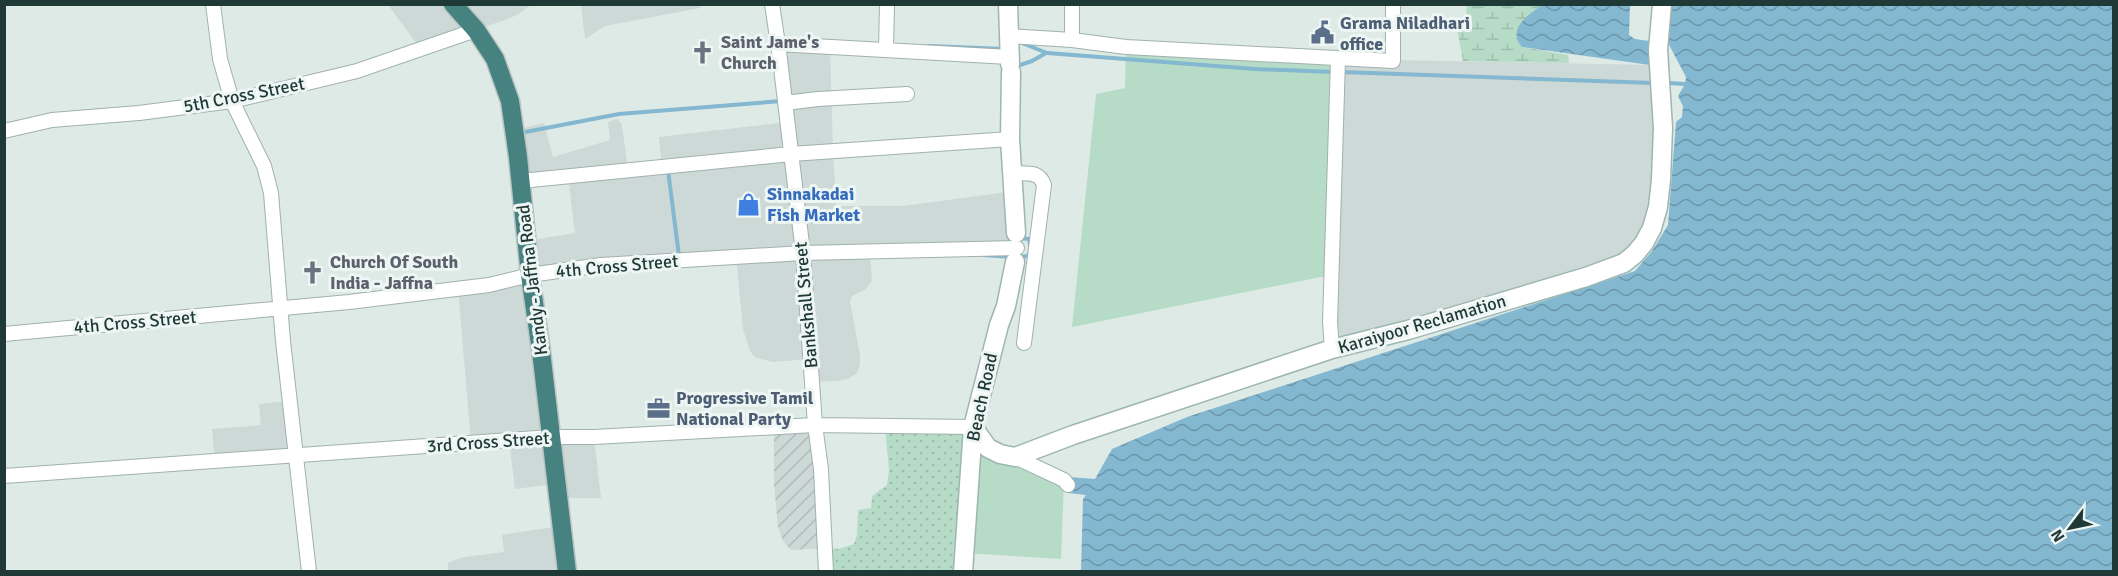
<svg xmlns="http://www.w3.org/2000/svg" width="2118" height="576" font-family="Signika,sans-serif">
	<defs>
		<pattern id="industrial-furrows" width="10" height="10" patternUnits="userSpaceOnUse" patternTransform="scale(1.5)"><rect width="10" height="10" fill="#ccd9d6"/><path d="M-1 1l2-2M0 10L10 0M9 11l2-2" fill="none" stroke="#afbbb8"/></pattern>
		<pattern id="grass-dots" width="8" height="8" patternUnits="userSpaceOnUse" patternTransform="scale(1.5)"><rect width="8" height="8" fill="#b6dcc7"/><path d="M2 2h.1M6 6h.1" fill="none" stroke="#9cbeac" stroke-width="1.8" stroke-linecap="round"/></pattern>
		<pattern id="wetland-marsh" width="20" height="14" patternUnits="userSpaceOnUse" patternTransform="scale(1.5)"><rect width="20" height="14" fill="#b6dcc7"/><path d="M1 5h8M5 5V1M11 12h8M15 12V8" fill="none" stroke="#9cbeac"/></pattern>
		<pattern id="water-waves" width="16" height="10" patternUnits="userSpaceOnUse" patternTransform="scale(1.5)"><rect width="16" height="10" fill="#84b7d0"/><path d="M0 5q4-4 8 0t8 0" fill="none" stroke="#6b96aa"/></pattern>
	</defs>
	<rect width="100%" height="100%" fill="#deeae6"/>
	<!-- built -->
	<path fill="#ccd9d6" d="M699,4L700,8L605,26L585,39L581,5Z
		M388,5H530L519,14L505,20L420,48Z
		M778,44L830,46L833,152L836,206H903L1014,191L1017,248L870,253L872,281L865,290L852,296L850,301L860,356V365L857,373L848,379L836,381L813,382L810,359L772,362L755,357L750,351L743,329L736,257L536,275L550,437H594L601,498H557L555,484L515,489L509,440L471,442L458,289L531,277L527,241L575,233L568,176L521,181L515,130L544,123L553,157L610,140L608,122L617,119L621,123L623,132L628,170L662,167L659,137L787,122Z
		M1338,59L1650,65L1666,104L1647,250L1333,352Z
		M291,401L295,455L215,460L212,429L261,425L259,404Z
		M561,526L567,571L448,572V563L452,561L464,557L504,552L502,535Z"/>
	<!-- industrial -->
	<path fill="url(#industrial-furrows)" d="M815,425L826,548L791,550L783,541L778,527L774,485V426Z"/>
	<!-- grass -->
	<path fill="url(#grass-dots)" d="M885,426L973,427L963,571H826V548L839,549L854,544L857,535L858,510L871,508L872,496L887,485L889,471Z"/>
	<!-- wetland -->
	<path fill="url(#wetland-marsh)" d="M1467,5H1542L1532,12L1522,47L1568,55L1569,63L1463,61L1457,29L1465,24Z"/>
	<!-- garden -->
	<path fill="#b6dcc7" d="M1126,47L1338,59L1331,275L1072,327L1096,94L1125,88Z
		M973,427L988,448L1064,480L1061,559L964,553Z"/>
	<!-- water -->
	<path fill="url(#water-waves)" d="M1542,5H1630L1629,35L1635,39L1649,41L1650,65L1522,47C1506,29 1529,14 1542,5Z
		M1671,5H2113V571H1081L1083,499L1086,495L1068,493L1069,477L1095,479L1112,449L1187,417L1635,271L1652,251L1668,225L1676,122L1682,117L1683,106L1678,96L1685,84L1686,77L1666,39Z"/>
	<g fill="none" stroke-linecap="round" stroke-linejoin="round">
		<!-- stream -->
		<path stroke="#84b7d0" stroke-width="4" d="M1022,43L1047,53L1255,69L1333,72
			M929,46L1005,49
			M1014,67L1032,61L1046,53
			M1341,72L1654,83
			M1669,83L1685,84
			M520,133L619,114L782,101
			M668,170L679,256
			M1019,238L1029,239L1031,250L1028,256L1019,257
			M983,255L1012,257"/>
		<defs>
			<path id="minor" d="M213,4L220,59L232,101L264,166L271,193L283,341L309,572
				M772,4L779,51L803,253L815,425L821,469L826,572
				M1009,36L1072,40L1126,47L1393,61V4
				M1072,40V4
				M778,44L1009,57
				M886,49L887,4
				M785,103L818,99L907,94
				M4,131L52,120L139,113L232,101L357,71L476,30
				M1012,173C1026,174 1039,170 1044,185L1024,343
				M521,181L791,154L1010,139
				M4,334L349,302L489,285L530,275L601,265L803,253L1017,248
				M1332,349L1330,322L1338,59
				M1015,457L1064,480L1068,485
				M4,476L551,437H594L815,425L973,427"/>
			<path id="secondary" d="M1008,4L1010,64
				M1011,72L1010,139L1016,233
				M973,427L988,448L1000,454L1015,457L1073,435L1332,349L1408,330L1586,277L1624,263L1635,254L1644,243L1652,228L1658,207L1661,180L1663,128L1658,50L1662,4
				M963,572L973,427L999,325L1006,306L1015,262"/>
			<path id="trunk" d="M453,4L476,30L495,59L510,101L518,157L530,275L541,351L567,572"/>
		</defs>
		<!-- minor casing -->
		<use href="#minor" stroke="#a1b1ae" stroke-width="16"/>
		<!-- secondary casing -->
		<use href="#secondary" stroke="#9db6b1" stroke-width="21"/>
		<!-- trunk casing -->
		<use href="#trunk" stroke="#bcc4c3" stroke-width="21"/>
		<!-- minor -->
		<use href="#minor" stroke="#fff" stroke-width="14"/>
		<!-- secondary -->
		<use href="#secondary" stroke="#fff" stroke-width="18"/>
		<!-- trunk -->
		<use href="#trunk" stroke="#468380" stroke-width="18"/>
	</g>
	<!-- icons -->
	<defs>
		<symbol id="civic-bare" viewBox="-9 -9 18 18"><path d="M-.6-6.5H3V-4.5H.6V-3L4-1V1h2V6H-6V1h2V-1L-.6-3ZM-1.2 2.5V6h2.4V2.5Z" fill="#5c6f8a" stroke="#eef6f4" stroke-width="2.5" paint-order="stroke"/></symbol>
		<symbol id="church-bare" viewBox="-9 -9 18 18"><path d="M-1.2-6h2.4v3.5h3.3v2.4h-3.3V6h-2.4V-.1h-3.3v-2.4h3.3Z" fill="#6b7280" stroke="#eef6f4" stroke-width="2.5" paint-order="stroke"/></symbol>
		<symbol id="shop-bare" viewBox="-9 -9 18 18"><path d="M-5-2.5h2.3a2.7 3.5 0 0 1 5.4 0H5L5.5 6h-11ZM-1.5-2.5h3a1.5 2.3 0 0 0-3 0Z" fill="#3f7fe0" stroke="#eef6f4" stroke-width="2.5" paint-order="stroke"/></symbol>
		<symbol id="office-bare" viewBox="-9 -9 18 18"><path d="M-6-3h4V-5.5h4V-3h4V5H-6ZM-1-4.5V-3h2v-1.5ZM-6 0V1H6V0Z" fill="#5c6f8a" stroke="#eef6f4" stroke-width="2.5" paint-order="stroke"/></symbol>
	</defs>
	<g fill-rule="evenodd">
		<use href="#civic-bare" x="1306" y="16" width="33" height="33"/>
		<use href="#church-bare" x="686" y="36" width="33" height="33"/>
		<use href="#shop-bare" x="732" y="188" width="33" height="33"/>
		<use href="#church-bare" x="296" y="256" width="33" height="33"/>
		<use href="#office-bare" x="642" y="392" width="33" height="33"/>
	</g>
	<g text-anchor="middle" stroke-width="6" stroke-linejoin="round" paint-order="stroke">
		<!-- service labels -->
		<g font-size="18" font-weight="bold" fill="#4e5e75" stroke="#eef6f4" text-anchor="start">
			<text x="1340" y="29">Grama Niladhari<tspan x="1340" dy="21">office</tspan></text>
			<text x="676" y="404">Progressive Tamil<tspan x="676" dy="21">National Party</tspan></text>
		</g>
		<!-- worship labels -->
		<g font-size="18" font-weight="bold" fill="#5b616d" stroke="#eef6f4" text-anchor="start">
			<text x="721" y="48">Saint Jame's<tspan x="721" dy="21">Church</tspan></text>
			<text x="330" y="268">Church Of South<tspan x="330" dy="21">India - Jaffna</tspan></text>
		</g>
		<!-- street labels -->
		<g font-size="18" fill="#1f3937" stroke="#eef6f4">
			<text transform="translate(244 95) rotate(-11)" y="6">5th Cross Street</text>
			<text transform="translate(617 266) rotate(-5)" y="6">4th Cross Street</text>
			<text transform="translate(532 280) rotate(-97)" y="6">Kandy - Jaffna Road</text>
			<text transform="translate(806 305) rotate(-95)" y="6">Bankshall Street</text>
			<text transform="translate(135 322) rotate(-5)" y="6">4th Cross Street</text>
			<text transform="translate(1422 324) rotate(-16)" y="6">Karaiyoor Reclamation</text>
			<text transform="translate(982 397) rotate(-78)" y="6">Beach Road</text>
			<text transform="translate(488 442) rotate(-4)" y="6">3rd Cross Street</text>
		</g>
		<!-- shop labels -->
		<g font-size="18" font-weight="bold" fill="#366cbe" stroke="#eef6f4" text-anchor="start">
			<text x="767" y="200">Sinnakadai<tspan x="767" dy="21">Fish Market</tspan></text>
		</g>
	</g>
	<!-- border -->
	<rect width="2118" height="576" fill="none" stroke="#1f3937" stroke-width="12"/>
	<!-- north arrow -->
	<g transform="translate(2070 528) rotate(238)" stroke="#eef6f4" stroke-width="4.5" paint-order="stroke">
	<path d="M0-4.5L10 22L0 15L-10 22Z" fill="#1f3937"/>
	<text y="-9" font-size="16" font-weight="bold" text-anchor="middle" fill="#1f3937">N</text>
	</g>
</svg>
